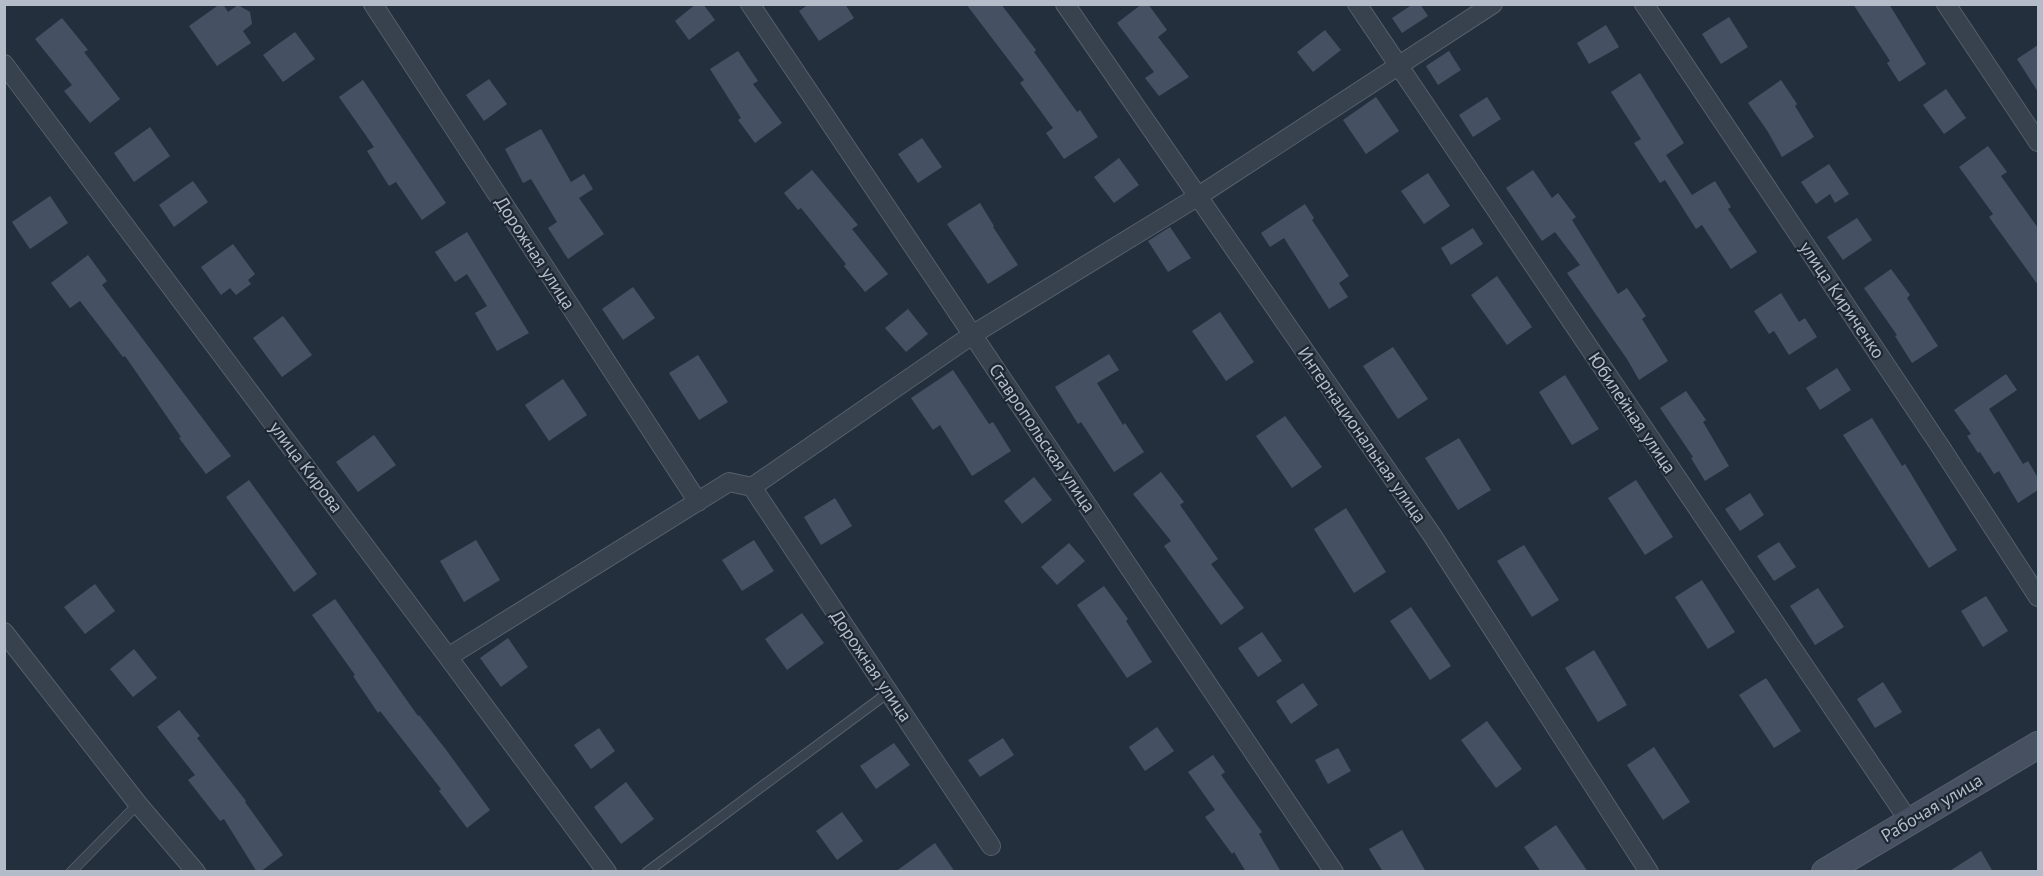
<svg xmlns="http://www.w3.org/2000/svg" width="2043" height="876" font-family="'PT Sans',sans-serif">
	<rect width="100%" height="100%" fill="#242f3e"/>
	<!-- building -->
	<path fill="#455162" d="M220,4H223L228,12L238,5L250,12L252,24L243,31L251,43L217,66L189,26Z
		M696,4H703L715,20L689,40L675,21Z
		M809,4H845L854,18L819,41L799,11Z
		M966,4H1001L1036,50L1034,52L1077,112L1080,110L1098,137L1064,159L1046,133L1053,128L1020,83L1024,80Z
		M1142,4H1148L1167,30L1158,37L1189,77L1159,96L1145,78L1154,72L1117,23Z
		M1413,4H1420L1428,16L1402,33L1392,18Z
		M1853,4H1889L1926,64L1899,82L1887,63L1890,61Z
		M1729,17L1748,47L1721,64L1702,34Z
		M62,18L88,50L84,52L120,99L90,123L64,91L72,85L35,39Z
		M1606,25L1619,47L1589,64L1577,43Z
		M1325,30L1341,50L1313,72L1297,52Z
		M295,32L315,59L283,82L263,55Z
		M2038,45V92L2017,59Z
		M738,51L758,81L753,84L782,123L755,143L738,120L741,118L710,69Z
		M1449,51L1461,70L1438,85L1426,66Z
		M1640,73L1684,143L1666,155L1692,195L1715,181L1731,207L1728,209L1757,252L1731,269L1702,225L1696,229L1665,180L1660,183L1634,143L1641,139L1611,92Z
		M489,79L507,104L484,121L466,95Z
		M363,80L446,203L422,220L396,182L389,186L367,151L374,147L339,97Z
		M1781,80L1797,104L1795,106L1814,137L1782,157L1768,132L1748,103Z
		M1946,89L1966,118L1944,134L1923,105Z
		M1376,97L1399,131L1366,154L1343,120Z
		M1487,97L1501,119L1473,137L1459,115Z
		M150,127L170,156L134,182L114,153Z
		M541,129L571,182L584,174L593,189L579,198L604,234L568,259L548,228L557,222L531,179L523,183L505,149Z
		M922,138L942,167L918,183L898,154Z
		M1988,146L2007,172L2001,176L2038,228V285L1989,217L1993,214L1959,167Z
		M1119,158L1139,185L1114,203L1094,177Z
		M1829,164L1849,194L1835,203L1830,194L1816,204L1801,182Z
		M812,170L858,225L852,229L888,274L865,292L844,266L846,264L801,208L798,210L784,193Z
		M1533,170L1552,198L1558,193L1576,217L1572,220L1618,294L1627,288L1646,316L1642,319L1668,361L1639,380L1627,359L1567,273L1580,265L1555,232L1542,241L1506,188Z
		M1428,173L1450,206L1424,224L1401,191Z
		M193,181L208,202L174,227L159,205Z
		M50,196L68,223L30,249L12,222Z
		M980,203L994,226L993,227L1018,265L988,284L947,224Z
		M1305,204L1314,218L1312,220L1349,276L1339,283L1348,297L1329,309L1284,238L1270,247L1261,233Z
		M1857,218L1872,240L1843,260L1827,237Z
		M1170,227L1191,258L1168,272L1148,241Z
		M1473,228L1483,244L1451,265L1441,248Z
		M467,232L529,333L497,351L475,313L487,306L467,274L455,282L435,252Z
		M233,244L255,274L248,280L251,284L236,295L230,288L221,295L201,267Z
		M88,255L107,281L102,285L231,456L206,474L179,438L181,437L125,356L123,357L80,301L70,308L51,283Z
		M1891,269L1910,295L1907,298L1938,346L1912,363L1895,336L1897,335L1864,288Z
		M1497,276L1532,327L1507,345L1471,295Z
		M633,287L655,318L623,340L602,309Z
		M1781,293L1799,322L1805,318L1817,337L1789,355L1774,331L1769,334L1754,311Z
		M908,309L928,334L906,352L885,328Z
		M1220,312L1254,362L1226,381L1192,331Z
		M283,316L312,355L282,377L253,338Z
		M1393,347L1428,399L1398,419L1363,366Z
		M1109,354L1119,370L1097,383L1123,425L1125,423L1144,452L1114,472L1081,422L1078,424L1055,387Z
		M698,355L728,402L699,420L669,373Z
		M1837,368L1851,390L1820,410L1806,388Z
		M953,370L989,424L993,422L1011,451L972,476L940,425L933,430L911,398Z
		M2006,374L2017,390L1989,409L2023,464L2028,461L2038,478V490L2018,503L1999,471L1994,474L1980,452L1978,453L1967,436L1971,434L1954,410Z
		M1565,375L1599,429L1572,445L1539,392Z
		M563,379L587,415L549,441L525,405Z
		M1686,391L1706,420L1703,422L1729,466L1705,481L1691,458L1693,457L1660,408Z
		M1285,416L1322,467L1292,488L1256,436Z
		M1872,418L1902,466L1905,464L1957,550L1929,568L1843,435Z
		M374,435L396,465L358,492L336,462Z
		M1459,438L1491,490L1458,510L1425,458Z
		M1161,472L1184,502L1180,505L1218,559L1211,564L1244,608L1221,625L1164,546L1171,541L1133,494Z
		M1034,477L1052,500L1022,524L1004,501Z
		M249,480L317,574L294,592L226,497Z
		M1636,480L1673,537L1645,555L1608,498Z
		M1750,493L1764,515L1740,531L1725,509Z
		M835,498L852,526L821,545L804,517Z
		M1346,508L1386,572L1354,593L1314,529Z
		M476,540L500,580L464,602L440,561Z
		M754,540L774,571L742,591L722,560Z
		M1779,542L1796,567L1774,581L1757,556Z
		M1069,543L1085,561L1057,585L1041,567Z
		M1524,545L1559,600L1532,617L1497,561Z
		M1702,580L1735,632L1708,649L1675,597Z
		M95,584L115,611L85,634L64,607Z
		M1104,586L1128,619L1126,621L1152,662L1127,678L1077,605Z
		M1818,588L1844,627L1815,645L1790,606Z
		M1986,596L2008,631L1983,647L1961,611Z
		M335,599L418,716L419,715L447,751L490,810L467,828L439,791L441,789L380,711L378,713L353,676L355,675L312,615Z
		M1411,607L1451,666L1430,680L1390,621Z
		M802,613L824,643L787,670L765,639Z
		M1262,632L1282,661L1258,677L1238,648Z
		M508,638L528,667L501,687L480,658Z
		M134,649L157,678L133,697L110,669Z
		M1594,650L1627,705L1598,722L1565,668Z
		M1766,678L1801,731L1774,748L1739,695Z
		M1883,682L1902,712L1875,728L1857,699Z
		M1303,683L1318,705L1291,724L1276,701Z
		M179,710L200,736L197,738L246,801L245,802L283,855L260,872H257L224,819L220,821L188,780L195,775L157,727Z
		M1487,721L1522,769L1496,788L1461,740Z
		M1157,727L1174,751L1145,771L1129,747Z
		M599,728L615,751L591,769L574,745Z
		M1003,738L1014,755L980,777L968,760Z
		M894,743L910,765L876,789L860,766Z
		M1654,747L1690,802L1663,820L1627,765Z
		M1338,748L1351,771L1328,784L1315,760Z
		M1213,755L1225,772L1221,775L1262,832L1259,834L1281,872H1246L1234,852L1232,854L1205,817L1215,810L1188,772Z
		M626,782L654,819L621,844L594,807Z
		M842,812L863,841L837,860L816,831Z
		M1556,825L1588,872H1541L1524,847Z
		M1402,830L1426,872H1383L1369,849Z
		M935,843L955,872H895Z
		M1981,851L1993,872H1948Z"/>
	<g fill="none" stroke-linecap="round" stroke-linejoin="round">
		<defs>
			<path id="lane" d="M71,872L138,804
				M647,872L889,692"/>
			<path id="street" d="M373,4L698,502
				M750,4L1334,872
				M1065,4L1432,535L1649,872
				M1357,4L1909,821
				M1644,4L1942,449L2038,597
				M1946,4L2038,142
				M4,64L448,657L607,872
				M752,487L991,846
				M4,632L138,804L196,872
				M448,657L729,482L752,487L972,335L1197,197L1493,4"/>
			<path id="secondary" d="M1825,872L2038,745"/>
		</defs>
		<!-- lane casing -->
		<use href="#lane" stroke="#565f6c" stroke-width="11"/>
		<!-- street casing -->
		<use href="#street" stroke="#565f6c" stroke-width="20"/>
		<!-- secondary casing -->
		<use href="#secondary" stroke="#565f6c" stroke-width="28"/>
		<!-- lane -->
		<use href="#lane" stroke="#38414e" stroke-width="9"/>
		<!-- street -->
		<use href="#street" stroke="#38414e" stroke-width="18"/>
		<!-- secondary -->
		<use href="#secondary" stroke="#465061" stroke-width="26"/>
	</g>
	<g text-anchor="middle" stroke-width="4.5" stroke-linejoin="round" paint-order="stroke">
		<!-- street labels -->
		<g font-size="18" fill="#b4bcc9" stroke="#1d2633">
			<text transform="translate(535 253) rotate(57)" y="6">Дорожная улица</text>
			<text transform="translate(1842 300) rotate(56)" y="6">улица Кириченко</text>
			<text transform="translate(1632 413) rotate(56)" y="6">Юбилейная улица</text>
			<text transform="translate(1362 435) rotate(55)" y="6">Интернациональная улица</text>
			<text transform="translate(1042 438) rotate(56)" y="6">Ставропольская улица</text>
			<text transform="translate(306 467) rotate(53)" y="6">улица Кирова</text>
			<text transform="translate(871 666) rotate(56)" y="6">Дорожная улица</text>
			<text transform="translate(1932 808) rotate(-31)" y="6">Рабочая улица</text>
		</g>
	</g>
	<!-- border -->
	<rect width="2043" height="876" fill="none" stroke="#b4bcc9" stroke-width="12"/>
</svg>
